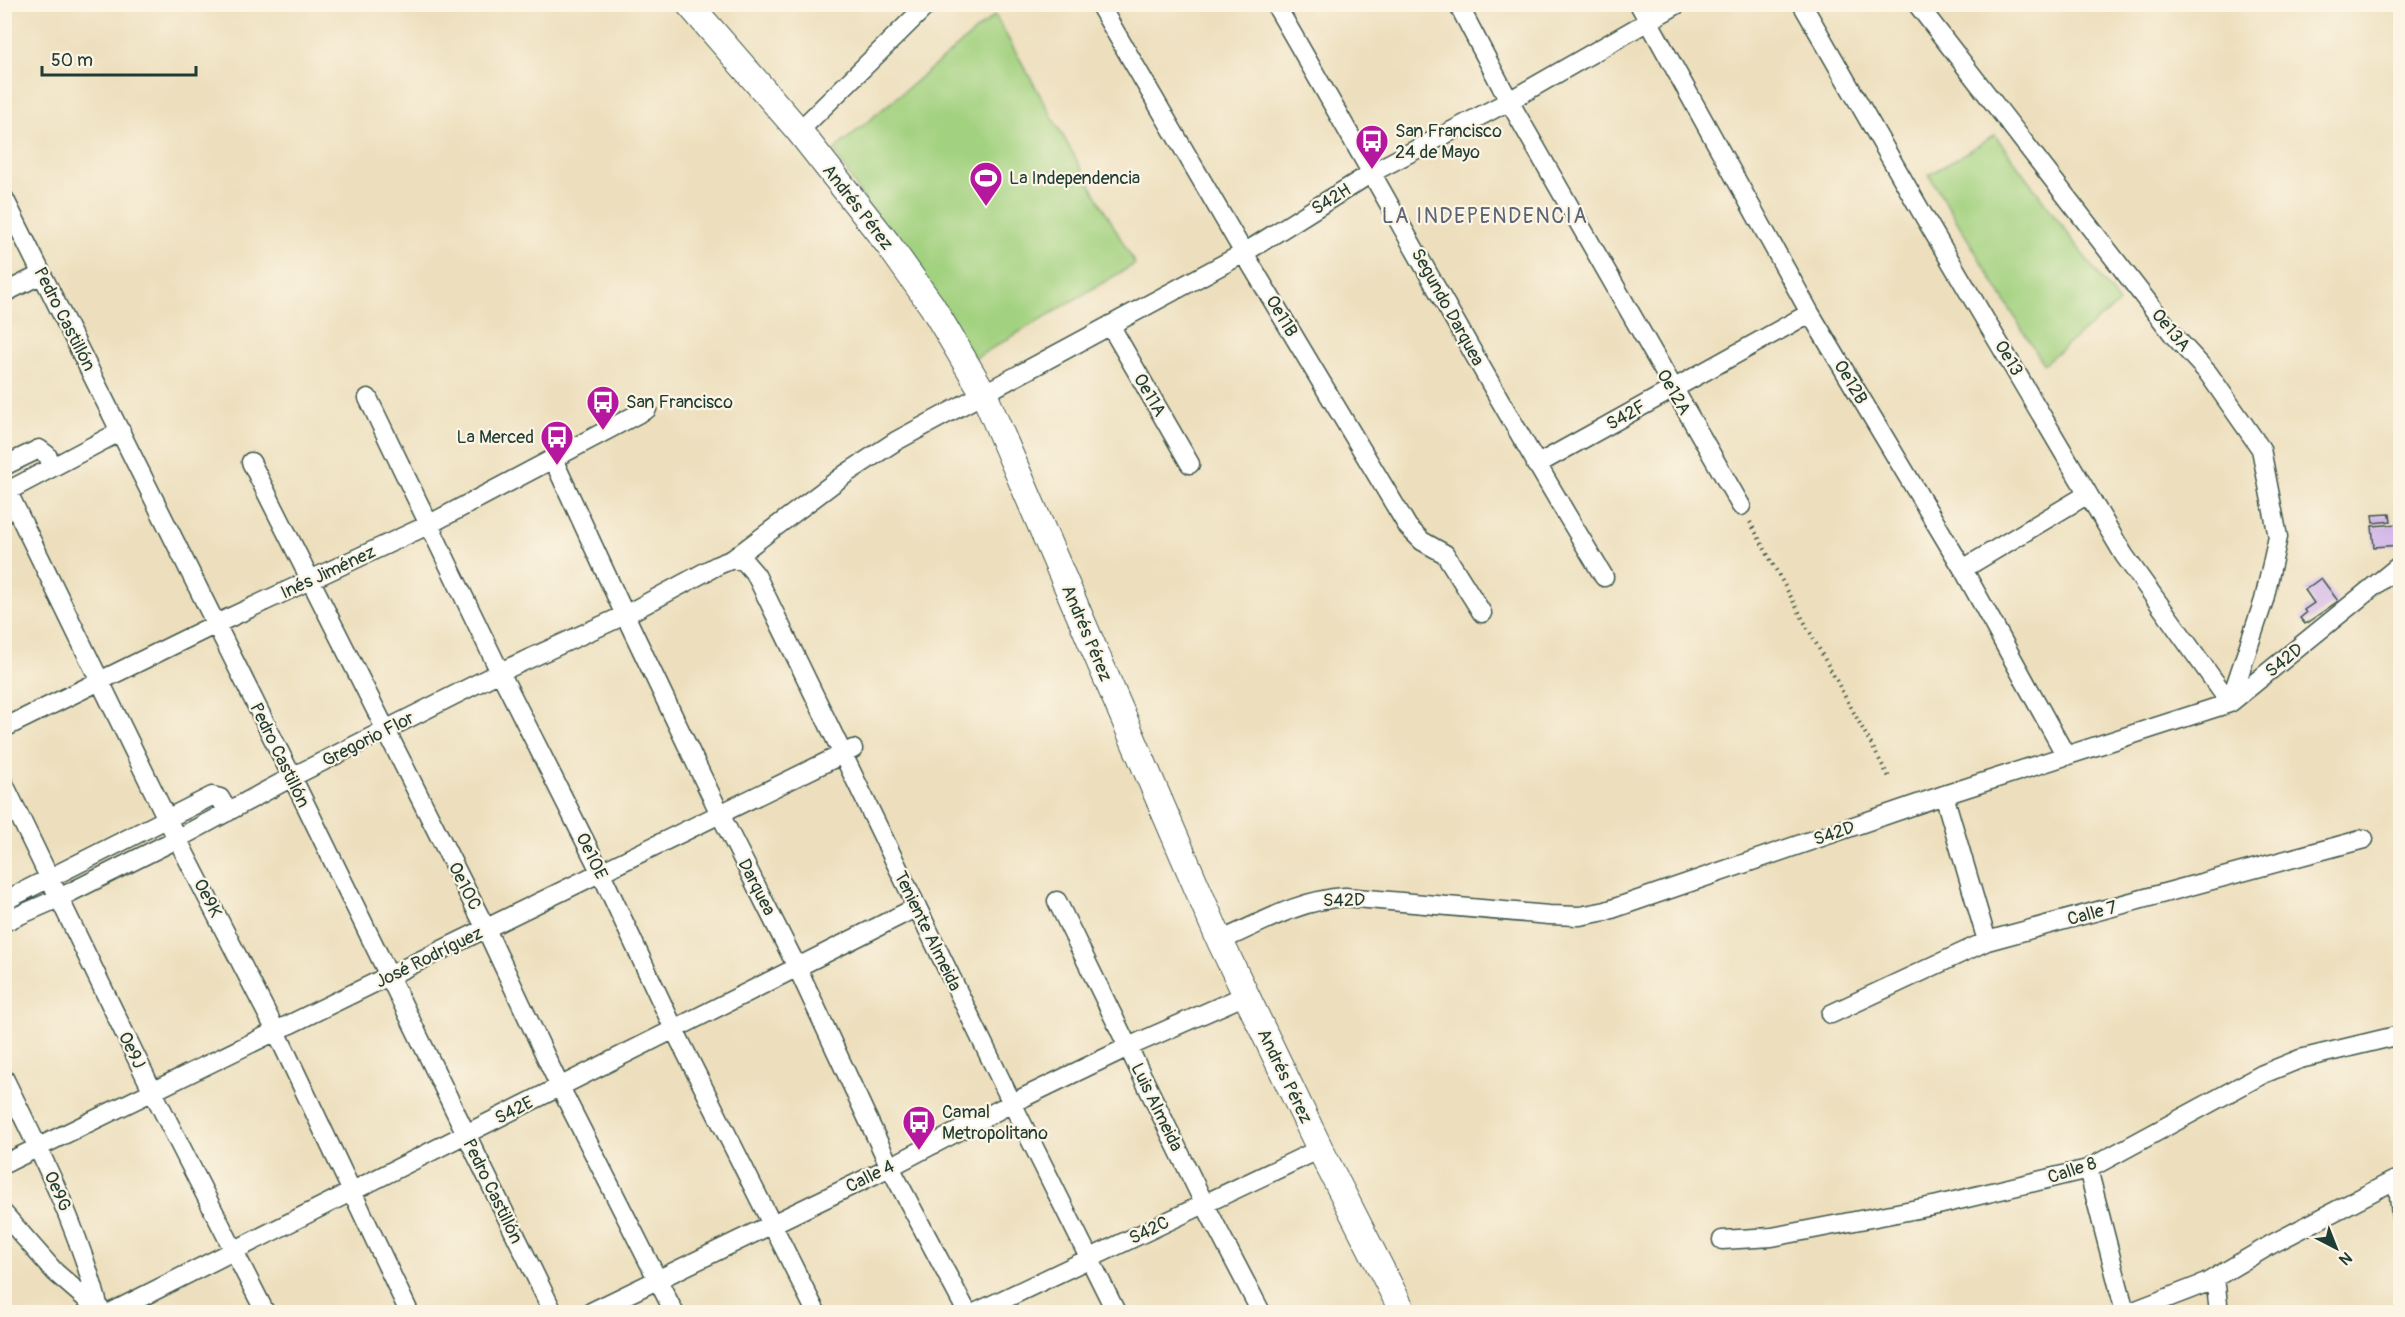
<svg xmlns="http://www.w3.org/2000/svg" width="2405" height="1317" font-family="Pangolin,sans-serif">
	<rect width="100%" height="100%" fill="#fcf5e5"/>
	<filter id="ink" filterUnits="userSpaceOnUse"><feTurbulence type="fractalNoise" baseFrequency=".0167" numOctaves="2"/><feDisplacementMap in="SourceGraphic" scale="12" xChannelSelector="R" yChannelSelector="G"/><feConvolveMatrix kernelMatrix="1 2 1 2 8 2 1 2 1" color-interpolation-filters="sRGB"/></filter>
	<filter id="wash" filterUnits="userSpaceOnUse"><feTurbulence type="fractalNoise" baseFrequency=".008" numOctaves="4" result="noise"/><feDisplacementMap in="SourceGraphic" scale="24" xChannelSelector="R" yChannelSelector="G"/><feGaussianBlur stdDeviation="1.35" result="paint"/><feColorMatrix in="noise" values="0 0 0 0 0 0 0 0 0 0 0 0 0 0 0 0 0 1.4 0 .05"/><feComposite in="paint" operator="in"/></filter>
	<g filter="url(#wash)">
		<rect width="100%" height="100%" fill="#eddfbd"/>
		<!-- green -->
		<path fill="#a2d17f" stroke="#60875a" stroke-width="1.5" d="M995,15L1135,264L962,366L834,150Z
			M1995,135L2119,303L2043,364L1929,175Z"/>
		<g id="blocks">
			<!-- building -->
			<path fill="#cbacea" d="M2390,514L2391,521L2373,523L2372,515Z
				M2400,524V545L2374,547L2372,526Z
				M2321,578L2338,601L2305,624L2300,618L2306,613L2304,610L2314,603L2305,590Z"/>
		</g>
	</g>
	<g filter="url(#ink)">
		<use href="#blocks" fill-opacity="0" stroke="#3e5549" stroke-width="1.5"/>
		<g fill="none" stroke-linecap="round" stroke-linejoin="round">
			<defs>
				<path id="lane" d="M2393,1181L2400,1250"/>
				<path id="street" d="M1099,4L1244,253L1408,527L1422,541L1445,554L1482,613
					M1275,4C1386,195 1490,389 1604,577
					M1458,4L1509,101L1741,506
					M1639,4L1810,313L1963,569L2066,756
					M1802,4L1922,213L2124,555L2230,703
					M1917,4L2175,337L2208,373L2261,449L2278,537L2264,600L2230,702
					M799,131L928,4
					M4,198L292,777L553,1312
					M4,293L42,274
					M1110,325L1190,464
					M368,398L500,672L601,873L674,1029L816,1312
					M553,459L625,615L720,814L797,967L890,1167L967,1312
					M251,462L486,929L560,1087L674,1312
					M1536,465L1810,313
					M4,466L39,449L47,455L53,467
					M4,484L167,819L276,1031L409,1312
					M4,493L121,431
					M733,559L744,561L756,575L1012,1103L1116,1312
					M1963,569L2088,494
					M4,728L216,624L428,525L647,409
					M4,784L153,1092L265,1312
					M1944,795L1987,941
					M1057,901L1204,1203L1261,1312
					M10,919L5,904L10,898L212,796L220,798L228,812
					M4,922L59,898L177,839L292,777L500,672L625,615L718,565L733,559L847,473L896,441L1244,253L1373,172L1509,101L1678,4
					M1220,941C1261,923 1299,900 1345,897L1549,915L1580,916L1606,911L1944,795L2230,703L2400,565
					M1831,1014L1987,941L2364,839
					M4,1078C41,1153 78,1227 99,1308
					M4,1164L853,749
					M2088,1169L2125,1312
					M4,1214L55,1272L100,1311
					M1722,1240L1772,1237L1938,1205L2088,1169L2263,1074L2300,1059L2400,1035
					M2215,1278L2219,1312
					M112,1312L917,907
					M591,1312L890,1167L1012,1103L1128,1047L1246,995
					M977,1312L1320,1149
					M2131,1312L2206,1283L2272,1244L2393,1181L2400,1180"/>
				<path id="secondary" d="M689,4L799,131L888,244L932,306L984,394L1220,941L1320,1149L1403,1312"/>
			</defs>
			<!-- lane casing -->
			<use href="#lane" stroke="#3e5549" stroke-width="12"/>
			<!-- street casing -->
			<use href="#street" stroke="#3e5549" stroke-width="21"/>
			<!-- secondary casing -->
			<use href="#secondary" stroke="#3e5549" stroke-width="28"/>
			<!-- path -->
			<path stroke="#3e5549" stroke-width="4" stroke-dasharray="1.5 4.5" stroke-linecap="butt" d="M1750,522L1890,779"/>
			<!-- lane -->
			<use href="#lane" stroke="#fff" stroke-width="9"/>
			<!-- street -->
			<use href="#street" stroke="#fff" stroke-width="18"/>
			<!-- secondary -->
			<use href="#secondary" stroke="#fff" stroke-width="26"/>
		</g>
	</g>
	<!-- icons -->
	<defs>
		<symbol id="bus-pin" viewBox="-11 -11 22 30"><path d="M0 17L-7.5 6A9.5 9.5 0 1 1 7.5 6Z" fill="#b5179e" stroke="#fcf5e5"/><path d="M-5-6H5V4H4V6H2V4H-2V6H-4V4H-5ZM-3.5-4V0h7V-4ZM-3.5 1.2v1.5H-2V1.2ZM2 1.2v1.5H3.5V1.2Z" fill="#fff"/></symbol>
		<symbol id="stadium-pin" viewBox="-11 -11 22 30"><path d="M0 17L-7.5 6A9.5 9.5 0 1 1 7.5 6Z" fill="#b5179e" stroke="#fcf5e5"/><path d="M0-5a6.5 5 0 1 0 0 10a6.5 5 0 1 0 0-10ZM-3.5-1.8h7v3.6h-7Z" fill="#fff"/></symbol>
	</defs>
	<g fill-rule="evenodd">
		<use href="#bus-pin" x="1353" y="122" width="38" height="52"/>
		<use href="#stadium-pin" x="967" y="159" width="38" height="52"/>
		<use href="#bus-pin" x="584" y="383" width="38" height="52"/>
		<use href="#bus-pin" x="538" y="418" width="38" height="52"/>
		<use href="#bus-pin" x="900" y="1103" width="38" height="52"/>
	</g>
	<g text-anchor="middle" stroke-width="4.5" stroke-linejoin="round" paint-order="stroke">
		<!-- poi labels -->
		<g font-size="18" fill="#1f3d34" stroke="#fcf5e5" text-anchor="start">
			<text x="1395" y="137">San Francisco<tspan x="1395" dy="21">24 de Mayo</tspan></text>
			<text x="1009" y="184">La Independencia</text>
			<text x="626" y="408">San Francisco</text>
			<text x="534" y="443" text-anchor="end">La Merced</text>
			<text x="942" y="1118">Camal<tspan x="942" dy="21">Metropolitano</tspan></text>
		</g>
		<!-- street labels -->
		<g font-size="18" fill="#1f3d34" stroke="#fcf5e5">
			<text transform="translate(1331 199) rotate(-32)" y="6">S42H</text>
			<text transform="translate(858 207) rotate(52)" y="6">Andrés Pérez</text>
			<text transform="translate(1448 307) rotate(61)" y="6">Segundo Darquea</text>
			<text transform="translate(1282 316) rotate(59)" y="6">Oe11B</text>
			<text transform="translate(65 319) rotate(63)" y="6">Pedro Castillón</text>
			<text transform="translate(2171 330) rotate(50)" y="6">Oe13A</text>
			<text transform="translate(2009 358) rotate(59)" y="6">Oe13</text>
			<text transform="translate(1851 382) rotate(59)" y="6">Oe12B</text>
			<text transform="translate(1674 392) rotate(60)" y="6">Oe12A</text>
			<text transform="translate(1150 395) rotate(60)" y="6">Oe11A</text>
			<text transform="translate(1626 415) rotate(-29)" y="6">S42F</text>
			<text transform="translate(328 572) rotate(-25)" y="6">Inés Jiménez</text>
			<text transform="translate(1087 633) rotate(67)" y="6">Andrés Pérez</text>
			<text transform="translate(2284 660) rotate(-39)" y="6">S42D</text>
			<text transform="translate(368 739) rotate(-27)" y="6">Gregorio Flor</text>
			<text transform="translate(280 755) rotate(64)" y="6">Pedro Castillón</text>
			<text transform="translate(1834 833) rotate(-19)" y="6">S42D</text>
			<text transform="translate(592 856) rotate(64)" y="6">Oe10E</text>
			<text transform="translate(465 886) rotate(63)" y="6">Oe10C</text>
			<text transform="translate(757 887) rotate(63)" y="6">Darquea</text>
			<text transform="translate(208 898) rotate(63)" y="6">Oe9K</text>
			<text transform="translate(1344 900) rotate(-1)" y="6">S42D</text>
			<text transform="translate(2092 913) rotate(-15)" y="6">Calle 7</text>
			<text transform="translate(928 931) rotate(64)" y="6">Teniente Almeida</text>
			<text transform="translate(429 957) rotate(-26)" y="6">José Rodríguez</text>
			<text transform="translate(132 1050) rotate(64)" y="6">Oe9J</text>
			<text transform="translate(1285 1076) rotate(64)" y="6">Andrés Pérez</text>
			<text transform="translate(1157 1107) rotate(64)" y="6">Luis Almeida</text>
			<text transform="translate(514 1110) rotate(-27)" y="6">S42E</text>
			<text transform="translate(2072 1170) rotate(-18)" y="6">Calle 8</text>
			<text transform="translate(870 1176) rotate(-26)" y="6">Calle 4</text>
			<text transform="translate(58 1191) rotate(66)" y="6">Oe9G</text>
			<text transform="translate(493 1191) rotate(64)" y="6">Pedro Castillón</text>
			<text transform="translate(1149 1230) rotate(-26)" y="6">S42C</text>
		</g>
		<!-- quarter labels -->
		<g font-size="21" letter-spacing="1.5" fill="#5b6474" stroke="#fcf5e5">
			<text x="1485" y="223">LA INDEPENDENCIA</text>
		</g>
	</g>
	<!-- margin -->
	<rect width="2405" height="1317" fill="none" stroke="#fcf5e5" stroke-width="24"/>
	<!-- north arrow -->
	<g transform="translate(2336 1248) rotate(138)" stroke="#fcf5e5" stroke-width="4.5" paint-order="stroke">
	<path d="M0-4.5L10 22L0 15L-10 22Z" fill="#1f3d34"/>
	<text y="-9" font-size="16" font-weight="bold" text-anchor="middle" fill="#1f3d34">N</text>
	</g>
	<!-- scale -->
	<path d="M42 66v9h154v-9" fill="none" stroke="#1f3d34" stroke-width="3"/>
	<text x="51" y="66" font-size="18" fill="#1f3d34" stroke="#fcf5e5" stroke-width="4.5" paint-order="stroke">50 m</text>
</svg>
